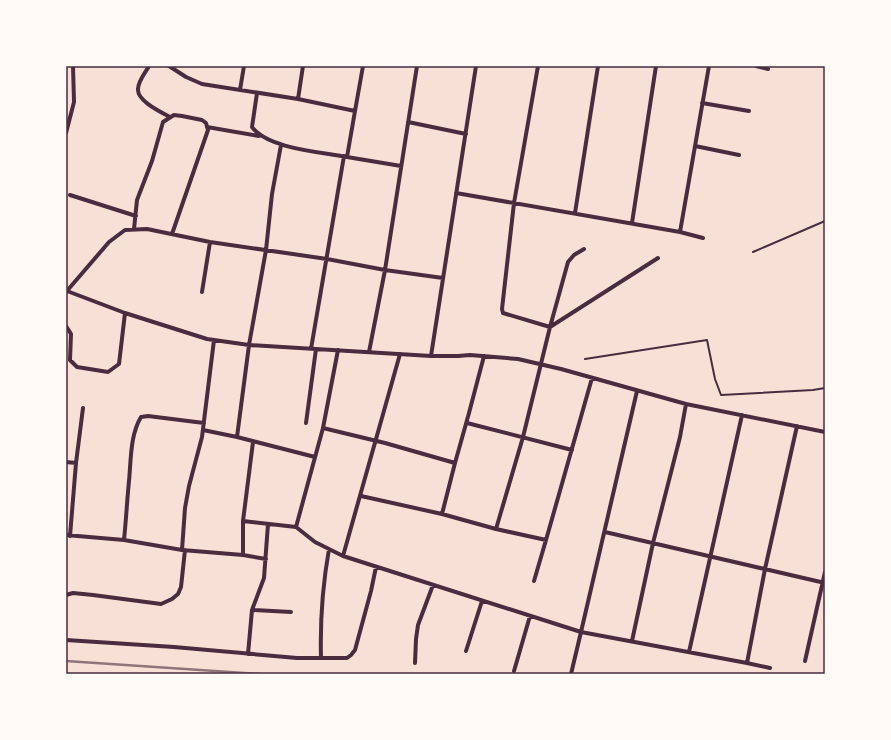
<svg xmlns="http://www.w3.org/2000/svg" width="891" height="740" font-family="'Fira Sans',sans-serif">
	<rect width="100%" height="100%" fill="#f7e1d7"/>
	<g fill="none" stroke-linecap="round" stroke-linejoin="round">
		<!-- service -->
		<path stroke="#4a2c40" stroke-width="2" d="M753,252L825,221
			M585,359L707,340L715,379L721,395L813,390L825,388"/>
		<!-- minor -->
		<path stroke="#4a2c40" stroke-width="4" d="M149,66C146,72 138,81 138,89C137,101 161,112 170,117
			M169,66L186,77L202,84L298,99L303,66
			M417,66L385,270L443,278
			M538,66L514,203L502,309L503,313L550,327L658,258
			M756,66L768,69
			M240,90L244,66
			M257,93L252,127C268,149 322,152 347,157
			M298,99L355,111L363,66
			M702,103L749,111
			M355,111L347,157L401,166
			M408,122L466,134
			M207,127L259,136
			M66,133L74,102L73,66
			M281,145L272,194L266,250L249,345L237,437L315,457
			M695,146L739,155
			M456,193L680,232L703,238
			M70,195L136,216
			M575,213L598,66
			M632,223L656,66
			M134,229L137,200L152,161L163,122L174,115L182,116L202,120L206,123L208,130L172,234
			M680,232L709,66
			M67,291L125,313L207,339L249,345L431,356H458L470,355L518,359L561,369L686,404L825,432
			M66,292L109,242L125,230L147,229L210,242L327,259L385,270L369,352
			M202,292L210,242
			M66,326L71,334L70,360L77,367L108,372L119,364L125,313
			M311,349L344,156
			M338,350L323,428L385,443L455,463L469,413L484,356
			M431,356L476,66
			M306,423L316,349
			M467,423L572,450
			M323,428L296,527L315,542L343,556L400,354
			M203,430L237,437
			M253,442L243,521L296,527
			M66,462L76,463
			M361,496L442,514L455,463
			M442,514L496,529L546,540L592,378
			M496,529L523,437L550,327L568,262L574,255L584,249
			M605,532L825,583
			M66,535L124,540L182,550L243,555V521
			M70,536L76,463L83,408
			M124,540C126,521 127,501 129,481C131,461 130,435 141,417L148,416L204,423
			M182,550L185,508L189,486L202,437L214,340
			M243,555L266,559
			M343,556L581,632L637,391
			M534,581L546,540
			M66,595L73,593L93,595L161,604L172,599L178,594L181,587L185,550
			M252,610L291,612
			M66,640L174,647L297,658H347L351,655L355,650L371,591L376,567
			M632,641L653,543L680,437L686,404
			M466,651L482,601
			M689,652L742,415
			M248,654L252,610L264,578L268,524
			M321,658C320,622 323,583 329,549
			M805,661L825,572
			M415,663L416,639L418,625L433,585
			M747,663L770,668
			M514,671L530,616
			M571,674L581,632L747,663L765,569L797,426"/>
		<!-- rail -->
		<path stroke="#8f747c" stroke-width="2.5" d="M66,661L261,674"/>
	</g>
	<!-- border -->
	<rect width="891" height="740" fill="none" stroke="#fffaf5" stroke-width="134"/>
	<rect x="67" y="67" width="757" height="606" fill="none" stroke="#4a2c40" stroke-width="1.5"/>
</svg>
